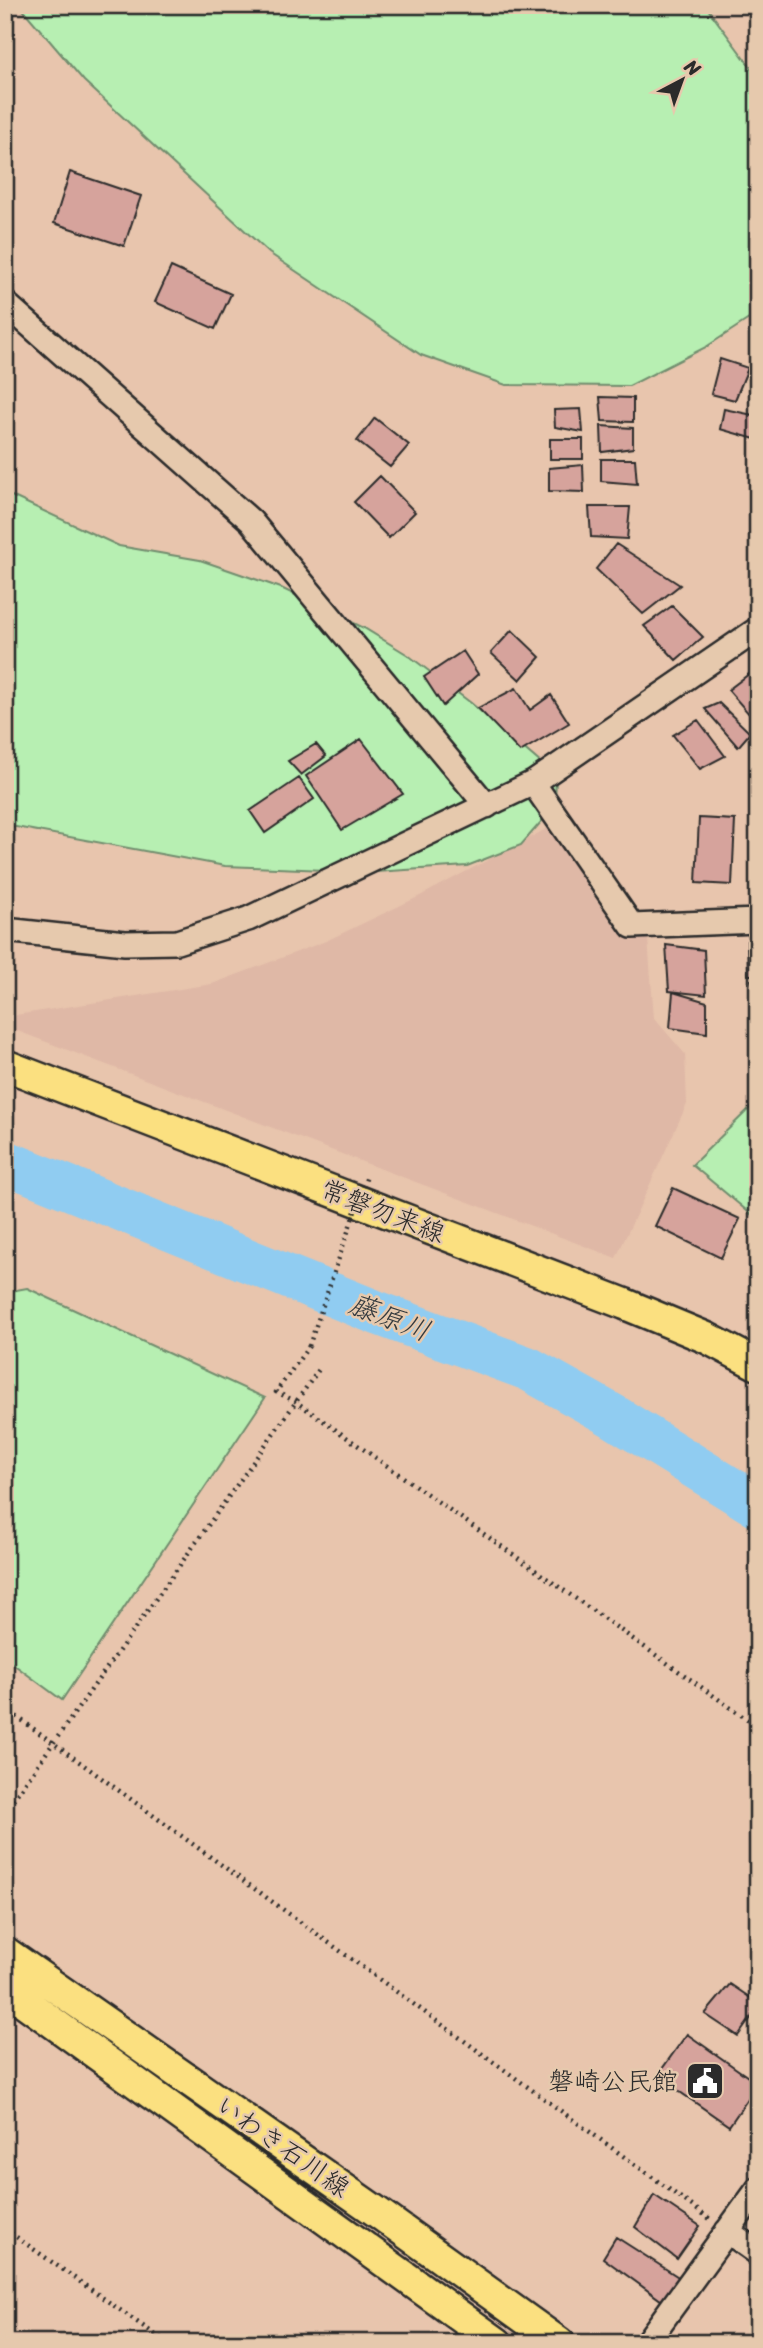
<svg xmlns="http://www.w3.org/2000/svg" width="763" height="2348" font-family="Sriracha,'Klee One',sans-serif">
	<rect width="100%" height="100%" fill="#e8c5ad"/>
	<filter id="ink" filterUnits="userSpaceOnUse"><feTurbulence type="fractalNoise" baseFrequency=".0143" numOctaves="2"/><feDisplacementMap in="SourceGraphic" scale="14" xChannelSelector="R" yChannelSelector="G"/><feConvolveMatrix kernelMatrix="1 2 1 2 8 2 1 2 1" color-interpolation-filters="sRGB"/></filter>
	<g filter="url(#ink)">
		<!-- built -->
		<path fill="#dfb8a6" d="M548,828L614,925L647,926L654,1018L685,1054L687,1104L616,1258L7,1027L16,1015L212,984L326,941L418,897Z"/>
		<!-- green -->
		<path fill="#b7efb2" stroke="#718d6e" stroke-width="2" d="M19,5H705L758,77V313L706,347L629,386L506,385L421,355L269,253L84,81Z
			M5,493L119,546L200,560L281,588L364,628L408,655L471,703L556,776L555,806L521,845L467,866L375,872L225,866L5,825Z
			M758,1100V1220L692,1165Z
			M27,1288L265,1398L62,1700L5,1658V1292Z"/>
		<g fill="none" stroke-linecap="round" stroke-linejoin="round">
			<!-- river -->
			<path stroke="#90ccf1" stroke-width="44" d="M5,1162L375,1312L529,1369L613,1416L758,1506"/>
		</g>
		<!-- building -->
		<path fill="#d6a39c" stroke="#2b2b2b" stroke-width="2" d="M70,172L141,196L124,246L54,223Z
			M171,267L231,294L215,329L155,302Z
			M720,359L748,368L735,400L711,394Z
			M600,397L633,398V422L602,421Z
			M581,409L583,432L555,427L554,410Z
			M724,409L758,416L755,439L720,429Z
			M375,418L409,445L390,467L357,441Z
			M601,426L633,428V448L602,452Z
			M550,439H583V459H550Z
			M601,459H635L637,484L601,481Z
			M583,465L584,492L549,491V468Z
			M380,476L415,512L389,538L354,502Z
			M589,507H630L627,539L591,537Z
			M616,544L680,585L643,614L596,569Z
			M672,606L703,637L676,660L644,626Z
			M512,630L540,657L520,680L491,653Z
			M463,651L478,674L443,706L424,677Z
			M749,674L758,688L757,723L728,690Z
			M516,688L530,710L551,695L569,723L520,752L478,708Z
			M719,703L750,733L738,747L705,709Z
			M698,720L725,756L700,769L673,735Z
			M361,739L403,794L342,830L306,776Z
			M316,744L326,756L301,775L288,761Z
			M299,778L314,799L265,833L250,811Z
			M699,818L735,820L732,885L696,883Z
			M747,941L758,942V975H748Z
			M666,945L704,950L706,995L669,991Z
			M751,980H758V1013Z
			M673,992L707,1002V1033L670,1028Z
			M673,1188L740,1219L721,1258L655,1226Z
			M730,1984L758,2003V2008L738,2036L705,2014Z
			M687,2034L758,2084L729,2126L657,2076Z
			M654,2195L700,2226L677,2259L635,2227Z
			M616,2237L683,2280L665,2303L603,2258Z"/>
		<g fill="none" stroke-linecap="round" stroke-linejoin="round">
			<defs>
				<path id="minor" d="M5,303L251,521L487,806
					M533,783L632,926L758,921
					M5,930L125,943L177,942L248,919L533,783L758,629
					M727,2231L758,2253
					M646,2343L758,2189"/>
				<path id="major" d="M5,1065L625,1304L707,1338L758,1365
					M5,1952L377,2212L559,2343
					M5,1988L497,2343"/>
			</defs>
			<!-- minor casing -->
			<use href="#minor" stroke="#2b2b2b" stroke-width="28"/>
			<!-- major casing -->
			<use href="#major" stroke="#2b2b2b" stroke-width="35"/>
			<!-- path -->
			<path stroke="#2b2b2b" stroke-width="4.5" stroke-dasharray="2 5" stroke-linecap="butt" d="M309,1346L276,1392L295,1401L758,1727
				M5,1708L710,2219
				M5,1811L320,1368
				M5,2229L167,2343"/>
			<!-- minor -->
			<use href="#minor" stroke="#e6c9ad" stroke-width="23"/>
			<!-- major -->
			<use href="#major" stroke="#fbe080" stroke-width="30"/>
			<!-- path-bridge -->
			<path stroke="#2b2b2b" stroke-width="4.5" stroke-dasharray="2 5" stroke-linecap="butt" d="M309,1346L367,1176"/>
		</g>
	</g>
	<!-- icons -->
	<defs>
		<symbol id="civic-square" viewBox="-11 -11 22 22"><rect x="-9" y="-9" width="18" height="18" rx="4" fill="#2b2b2b" stroke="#e6c9ad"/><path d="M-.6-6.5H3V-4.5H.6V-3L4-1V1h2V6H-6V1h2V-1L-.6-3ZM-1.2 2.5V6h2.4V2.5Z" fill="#fff"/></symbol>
	</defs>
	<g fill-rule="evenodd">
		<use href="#civic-square" x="683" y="2059" width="44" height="44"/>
	</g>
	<g text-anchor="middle" stroke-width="5" stroke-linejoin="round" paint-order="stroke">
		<!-- street labels -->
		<g font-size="26" fill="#2b2b2b" stroke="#e6c9ad">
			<text transform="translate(383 1211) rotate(21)" y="9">常磐勿来線</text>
			<text transform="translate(283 2146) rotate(35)" y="9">いわき石川線</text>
		</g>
		<!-- poi labels -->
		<g font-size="26" fill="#2b2b2b" stroke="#e6c9ad" text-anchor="end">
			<text x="678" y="2090">磐崎公民館</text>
		</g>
		<!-- water labels -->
		<g font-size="28" font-style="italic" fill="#353b3f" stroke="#e6c9ad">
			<text transform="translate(390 1317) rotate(21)" y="10">藤原川</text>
		</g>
	</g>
	<!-- margin -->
	<rect width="763" height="2348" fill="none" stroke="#e6c9ad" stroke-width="28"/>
	<rect x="14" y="14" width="735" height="2320" fill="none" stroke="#2b2b2b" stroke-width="2.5" filter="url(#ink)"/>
	<!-- north arrow -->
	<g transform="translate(682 80) rotate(41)" stroke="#e6c9ad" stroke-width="5" paint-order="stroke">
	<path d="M0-5L12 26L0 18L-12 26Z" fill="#2b2b2b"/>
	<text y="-10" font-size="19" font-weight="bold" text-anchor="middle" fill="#2b2b2b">N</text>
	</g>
</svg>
